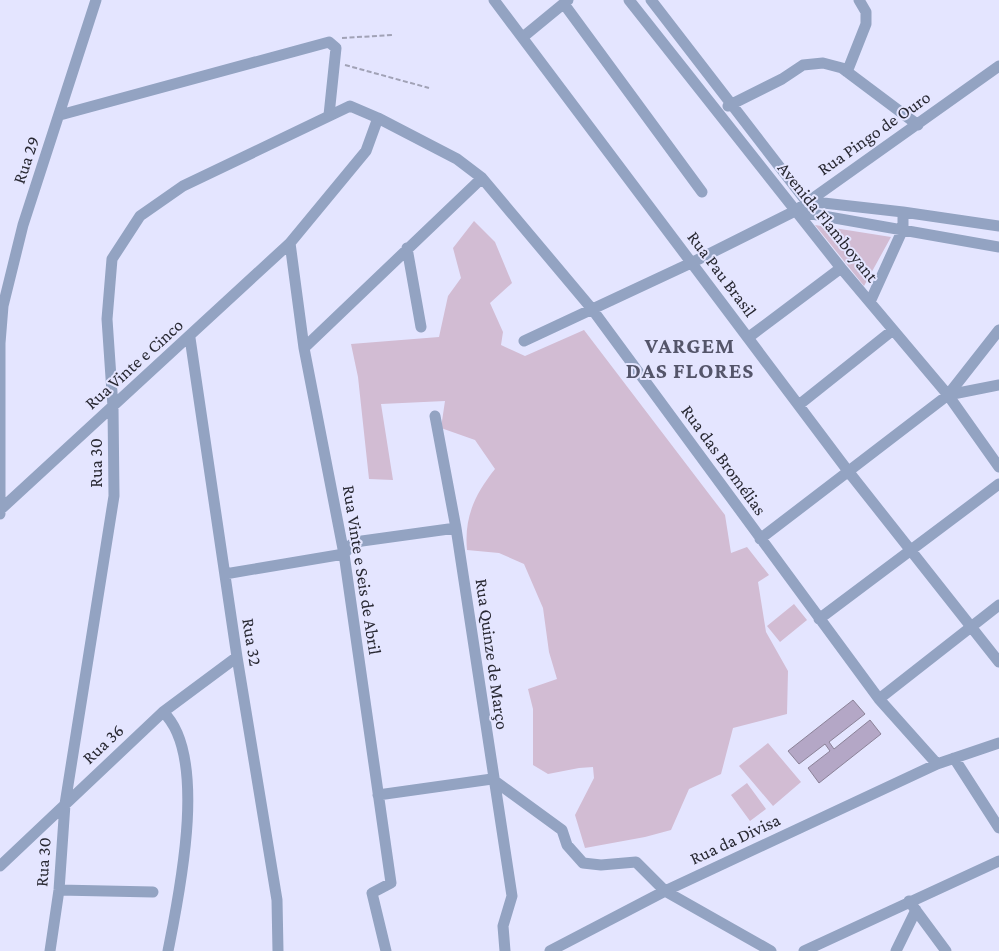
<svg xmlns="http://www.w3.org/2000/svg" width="999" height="951" font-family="'Crimson Pro',serif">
	<rect width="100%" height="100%" fill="#e4e5ff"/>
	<!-- green -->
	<path fill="#d2bcd3" d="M474,221L495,242L512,283L490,303L503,332L501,345L525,356L584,330L725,515L731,553L747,547L769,575L758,582L766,632L788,671L787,714L733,728L721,774L689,789L671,830L645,837L585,848L575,815L594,778L593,767L579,768L548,774L533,765V709L528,689L557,679L549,652L543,608L524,564L499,553L467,550C464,517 475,494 495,469L475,440L441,428L445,401L381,404L393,480L369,479L358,377L351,344L439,337L448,296L461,278L453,248Z
		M815,225L891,237L864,286Z
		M794,604L807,620L780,642L767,626Z
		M768,743L801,782L773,806L739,766Z
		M747,783L766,809L750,821L731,795Z"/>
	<!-- building -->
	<path fill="#b4a7c6" stroke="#8b8298" d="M853,700L865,714L829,742L834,749L870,720L881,734L819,783L808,768L830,751L825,744L799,764L788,751Z"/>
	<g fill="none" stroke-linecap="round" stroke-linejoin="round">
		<!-- path -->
		<path stroke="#a1a2b6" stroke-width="2" stroke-dasharray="5 2.5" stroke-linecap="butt" d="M342,38L393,35
			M345,65L429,88"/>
		<!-- minor -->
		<path stroke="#93a3c2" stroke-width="11" d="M494,0L848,471L999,662
			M629,0L841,268L948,395L999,467
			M651,0L806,201L903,212L999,226
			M564,4L702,192
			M523,37L568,0
			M847,72L866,24V12L859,0
			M728,106L782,79L803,65L823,63L842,68L918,125
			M60,115L329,42L336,48L329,115
			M795,211L999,247
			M290,243L304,348L344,554L391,883L372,893L386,951
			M407,248L421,327
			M870,302L903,229V212
			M749,337L841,268
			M190,338L237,657L277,900L278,951
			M524,341L691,263L795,211L999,66
			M304,348L482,178
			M948,395L999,385
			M800,404L893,330
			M435,416L456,528L512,896L503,926L505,951
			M0,510L290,243L366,151L378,118
			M0,514V343L3,306L23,225L96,0
			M760,539L948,395L999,330
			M225,574L344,554L352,544L362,541L456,528
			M819,619L999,484
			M879,699L999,605
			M163,712C209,755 179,895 168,951
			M954,758L999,828
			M378,795L492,779L562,830L567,845L583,863L601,865L636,862L665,891L771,951
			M0,866L163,712L237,657
			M59,890L153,892
			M909,901L946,951
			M50,951L59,890L65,804L114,496L113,407L107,319L112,259L140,216L183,186L350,106L378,118L457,159L482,178L592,309L879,699L937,764
			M550,951L665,891L937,764L999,743
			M804,951L999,861
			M896,951L916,910"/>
	</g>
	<g text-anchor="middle" stroke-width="4" stroke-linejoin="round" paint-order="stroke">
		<!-- street labels -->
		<g font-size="18" fill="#292933" stroke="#e4e5ff">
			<text transform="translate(874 133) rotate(-35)" y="6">Rua Pingo de Ouro</text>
			<text transform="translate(26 160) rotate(-71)" y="6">Rua 29</text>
			<text transform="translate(828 222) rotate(51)" y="6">Avenida Flamboyant</text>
			<text transform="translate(722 274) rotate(53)" y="6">Rua Pau Brasil</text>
			<text transform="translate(134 364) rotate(-42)" y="6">Rua Vinte e Cinco</text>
			<text transform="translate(724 460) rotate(54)" y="6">Rua das Bromélias</text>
			<text transform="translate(96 463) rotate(-90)" y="6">Rua 30</text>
			<text transform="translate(362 570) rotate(81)" y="6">Rua Vinte e Seis de Abril</text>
			<text transform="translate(252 642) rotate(81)" y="6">Rua 32</text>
			<text transform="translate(492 654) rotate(82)" y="6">Rua Quinze de Março</text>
			<text transform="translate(103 744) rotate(-43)" y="6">Rua 36</text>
			<text transform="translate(735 839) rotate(-25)" y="6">Rua da Divisa</text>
			<text transform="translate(43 862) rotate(-86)" y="6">Rua 30</text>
		</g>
		<!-- district labels -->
		<g font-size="22" font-weight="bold" letter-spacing="1" fill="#54556a" stroke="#e4e5ff">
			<text x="690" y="353">VARGEM<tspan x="690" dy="25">DAS FLORES</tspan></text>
		</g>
	</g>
</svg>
